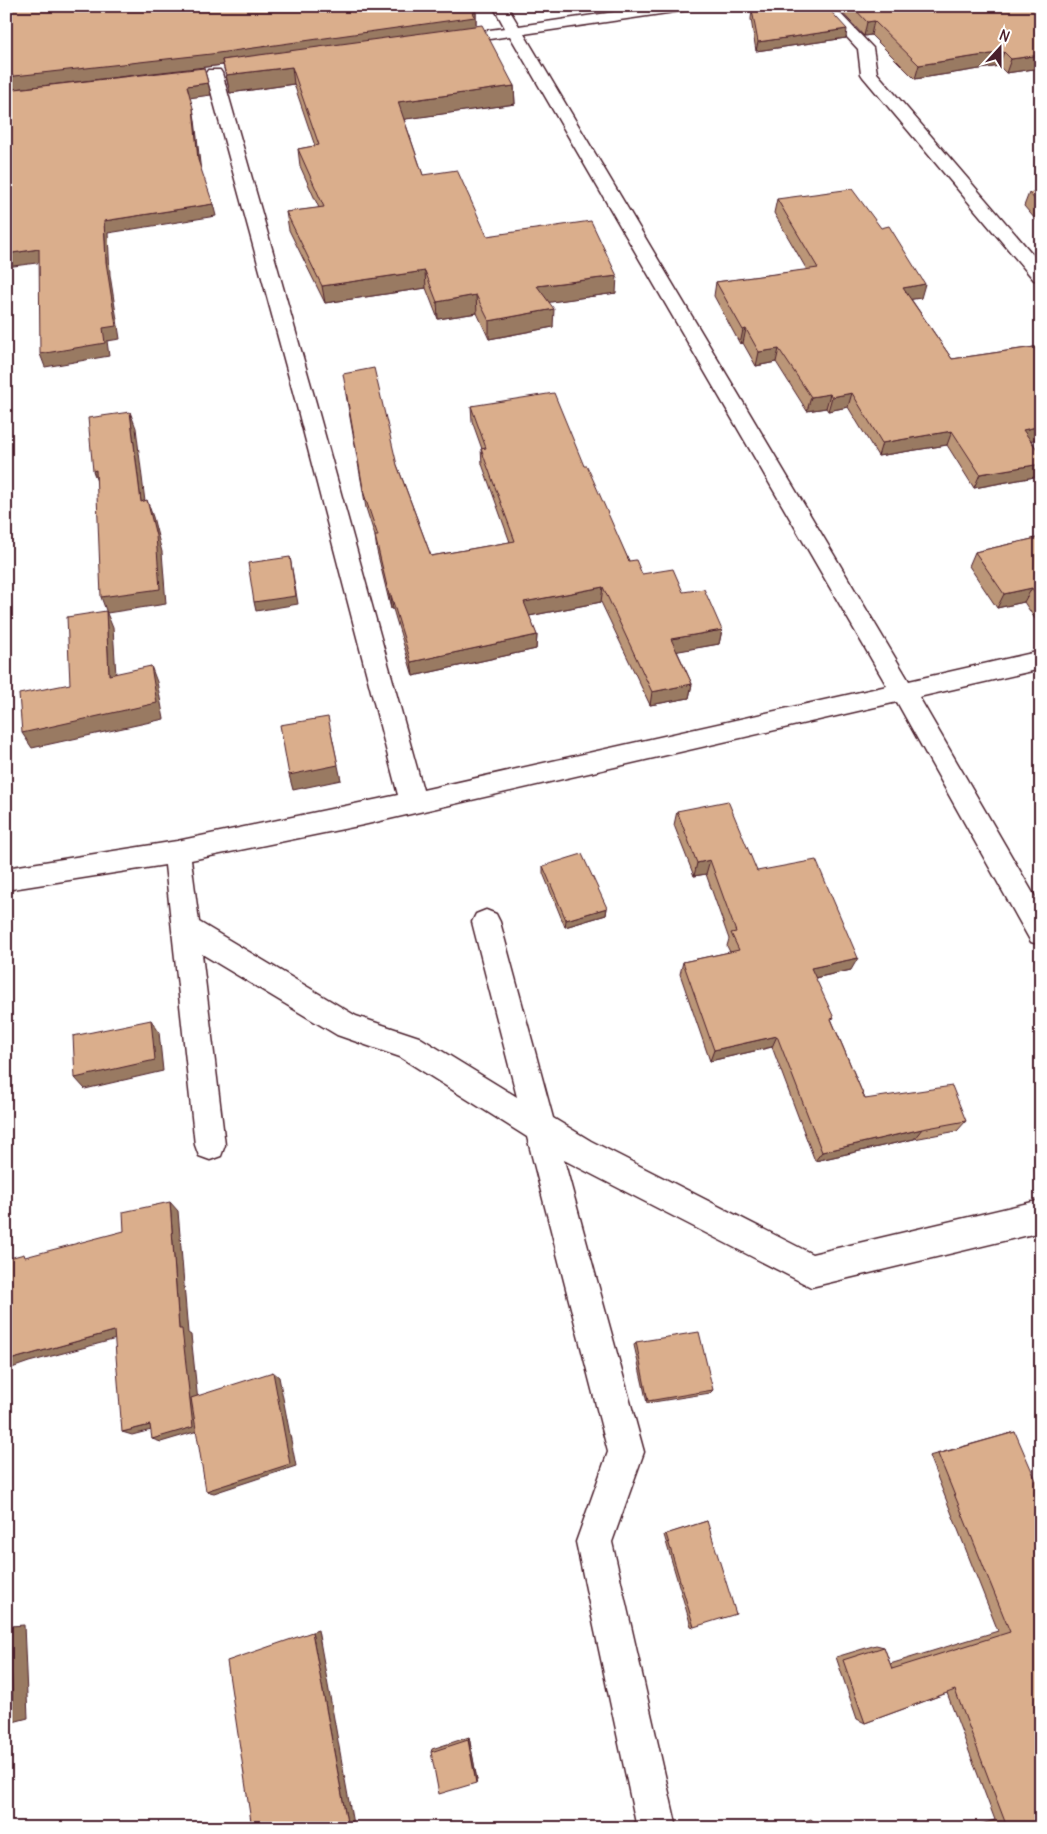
<svg xmlns="http://www.w3.org/2000/svg" width="1047" height="1834" font-family="Delius,sans-serif">
	<rect width="100%" height="100%" fill="#fff"/>
	<filter id="ink" filterUnits="userSpaceOnUse"><feTurbulence type="fractalNoise" baseFrequency=".02" numOctaves="2"/><feDisplacementMap in="SourceGraphic" scale="10" xChannelSelector="R" yChannelSelector="G"/><feConvolveMatrix kernelMatrix="1 2 1 2 8 2 1 2 1" color-interpolation-filters="sRGB"/></filter>
	<g filter="url(#ink)">
		<g fill="none" stroke-linecap="round" stroke-linejoin="round">
			<defs>
				<path id="street" d="M493,6H507L519,26L655,6H695L688,10L524,34L909,681L1041,651V669L919,697L1041,907V945L1031,942L897,702L363,825L191,860L199,922L356,1016L419,1037L517,1097L472,922L476,914L486,910L496,914L500,922L553,1118L591,1141L812,1254L1041,1200V1232L811,1287L564,1160L644,1452L612,1542L677,1828H637L576,1542L608,1452L527,1137L400,1057L337,1035L202,954L225,1145L221,1156L210,1160L199,1156L195,1145L165,865L6,890V868L177,841L398,795L296,403L206,73L208,70H220L222,73L316,403L423,790L887,686L510,36L449,45L444,43L441,40L444,37L449,35L505,28Z
					M818,6H833L873,48L877,73L1041,264V281L1034,280L863,77L861,74L858,49Z"/>
			</defs>
			<!-- street casing -->
			<use href="#street" stroke="#4a1f2b" stroke-width="3"/>
			<!-- street -->
			<use href="#street" fill="#fff" fill-rule="evenodd"/>
		</g>
		<!-- wall -->
		<path fill="#bb9678" stroke="#4a1f2b" d="M836,6H1041V68L1006,73L999,66L915,79L871,35L864,36Z
			M752,10L846,38L756,51L751,19Z
			M476,12V26L514,86L515,104L404,119L423,175L487,236L616,293L549,302L553,327L489,339L477,313L438,319L426,288L325,303L289,230L286,212L319,208L300,166L298,149L315,146L294,84L230,93L223,65L6,90Z
			M1041,191V226L1024,206L1029,193Z
			M777,199L921,298L911,299L952,359L1041,346V438L1031,440L1041,455L1040,476L974,488L947,445L878,456L848,407L828,411L826,408L807,411L776,362L756,366L743,343L740,344L714,296L716,282L807,270L774,213Z
			M345,389L397,465L431,556L510,542L482,464L481,449H482L472,421L471,406L584,466L629,561L642,574L683,592L722,630L719,644L677,651L692,684L689,698L650,705L601,602L529,616L537,635L536,649L413,676L393,609H391L377,551L375,536L366,508Z
			M1041,537V628L1024,602L997,608L969,566L975,552Z
			M677,811L757,871L851,970L815,978L832,1021L865,1099L966,1121L957,1131L914,1139L815,1161L772,1047L710,1061L680,974L683,962L730,952L727,946L729,939L706,874L694,876L674,825Z
			M543,866L607,908L606,915L565,927L543,873Z
			M636,1342L713,1390L710,1393L647,1403L634,1345Z
			M1015,1432L1041,1828H968L995,1820L947,1693L865,1723L857,1719L836,1657L876,1645L884,1647L890,1664L998,1631L929,1456Z
			M707,1521L694,1627L691,1626L664,1535Z
			M469,1737L477,1780L431,1752L432,1749Z
			M811,1819L819,1826L820,1828H783Z"/>
		<!-- shaded-wall -->
		<path fill="#997a62" stroke="#4a1f2b" d="M476,12V29L222,60L223,65L6,90V77Z
			M874,21L871,35L864,36L867,22Z
			M847,29L846,38L756,51L758,42Z
			M1004,52L999,66L915,79L919,65Z
			M1041,55V68L1006,73L1011,59Z
			M292,67L294,84L230,93L226,75Z
			M208,83L211,95L189,98L187,86Z
			M514,86L515,104L399,120L398,102Z
			M193,108L195,120L201,172L198,160Z
			M213,204L216,216L108,233L110,275L120,339L107,341L109,356L45,367L40,354L103,328L106,262L104,221Z
			M39,249L44,262L6,267V254Z
			M425,271L426,288L325,303L322,286Z
			M617,276L616,293L537,304V286Z
			M925,284L921,298L899,301L903,288Z
			M476,295L477,313L438,319L437,302Z
			M554,309L553,327L489,339V321Z
			M746,329L743,343L740,344L743,330Z
			M779,349L776,362L756,366L759,352Z
			M852,393L848,407L828,411L832,397Z
			M830,394L826,408L807,411L811,397Z
			M130,412L136,428L147,518L141,502Z
			M1041,426V438L1017,444L1023,430Z
			M952,431L947,445L878,456L882,443Z
			M1041,464L1040,476L974,488L980,474Z
			M96,470L99,487L93,471Z
			M147,500L153,517L162,552L166,604L107,613L101,597Z
			M290,557L298,604L256,611L254,602Z
			M603,587L601,602L524,617V602Z
			M1032,588L1024,602L997,608L1004,594Z
			M389,595H391L393,609H391Z
			M106,611L113,628L117,691L109,675Z
			M722,630L719,644L668,653L671,639Z
			M537,635L536,649L413,676L411,662Z
			M151,666L157,682L164,719L32,748L22,733Z
			M692,684L689,698L650,705L652,692Z
			M331,732L341,780L293,790L289,775Z
			M710,860L706,874L694,876L697,863Z
			M607,908L606,915L565,927L566,920Z
			M858,958L851,970L805,980L811,968Z
			M151,1020L159,1032L163,1071L85,1089L75,1078Z
			M777,1036L772,1047L710,1061L714,1050Z
			M922,1129L914,1139L815,1161L822,1152Z
			M170,1202L178,1211L188,1333L191,1335L201,1430L161,1442L152,1439L179,1329Z
			M114,1331L124,1337L29,1362L6,1370V1361Z
			M273,1372L279,1377L296,1466L214,1493L206,1491Z
			M6,1382L7,1383L10,1485L6,1486Z
			M150,1425L159,1428L132,1435L122,1432Z
			M24,1625L28,1718L13,1722L10,1626Z
			M318,1630L353,1824L351,1828H348L312,1632Z
			M469,1737L477,1780L476,1783L468,1740Z"/>
		<!-- building -->
		<path fill="#daae8c" stroke="#4a1f2b" d="M6,6H473L476,12H473L475,17L211,54L6,77Z
			M772,6H826L847,29L758,42L752,10Z
			M852,6H1041V18L1037,19L1041,22V55L1011,59L1004,52L919,65L874,21L867,22Z
			M482,25L514,86L398,102L423,175L457,170L487,236L591,221L617,276L537,286L554,309L489,321L476,295L437,302L425,271L322,286L286,212L324,207L298,149L319,145L292,67L226,75L222,60Z
			M204,68L208,83L187,86L193,108L198,160L213,204L104,221L106,262L116,326L103,328L105,343L40,354L39,249L6,254V90Z
			M852,189L881,228L889,226L925,284L903,288L952,359L1041,346V426L1023,430L1041,455V464L980,474L952,431L882,443L852,393L832,397L830,394L811,397L779,349L759,352L746,329L743,330L716,282L818,268L777,199Z
			M1041,191V206L1029,193Z
			M374,368L397,465L431,556L515,541L481,449L486,448L471,406L554,393L584,466H587L629,561L636,560L642,574L673,569L683,592L704,589L722,630L671,639L692,684L652,692L603,587L524,602L537,635L411,662L391,595H389L375,536H378L364,494L343,374Z
			M130,412L141,502L147,500L156,536L160,589L101,597L96,470L93,471L88,418Z
			M1041,537V603L1032,588L1004,594L975,552Z
			M290,557L296,596L254,602L248,563Z
			M106,611L109,675L151,666L157,703L22,733L19,694L70,684L67,617Z
			M328,717L338,765L289,775L280,725Z
			M728,801L757,871L816,860L858,958L811,968L834,1018L831,1019L865,1099L952,1086L966,1121L922,1129L822,1152L777,1036L714,1050L683,962L739,950L731,933L736,932L710,860L697,863L677,811Z
			M582,854L607,908L566,920L543,866Z
			M151,1020L155,1060L75,1078L73,1036Z
			M170,1202L179,1329H182L193,1427L152,1439L150,1425L122,1432L114,1331L6,1361V1259L24,1254L25,1257L124,1231L123,1212Z
			M699,1332L713,1390L648,1401L636,1342Z
			M273,1372L290,1464L206,1491L191,1398Z
			M1015,1432L1041,1492V1828H1003L1007,1827L955,1690L865,1723L843,1660L884,1647L892,1669L1010,1632L938,1454Z
			M707,1521L736,1614L694,1627L666,1534Z
			M10,1626L13,1722L6,1724V1627Z
			M312,1632L348,1828H252L227,1661Z
			M468,1740L476,1783L439,1794L431,1752Z
			M819,1826L820,1828H812Z"/>
	</g>
	<!-- margin -->
	<rect width="1047" height="1834" fill="none" stroke="#fff" stroke-width="25"/>
	<rect x="12" y="12" width="1022" height="1809" fill="none" stroke="#4a1f2b" stroke-width="2" filter="url(#ink)"/>
	<!-- north arrow -->
	<g transform="translate(1000 48) rotate(21)" stroke="#ffffff" stroke-width="4" paint-order="stroke">
	<path d="M0-4L9 19L0 12L-9 19Z" fill="#4a1f2b"/>
	<text y="-8" font-size="14" font-weight="bold" text-anchor="middle" fill="#4a1f2b">N</text>
	</g>
</svg>
